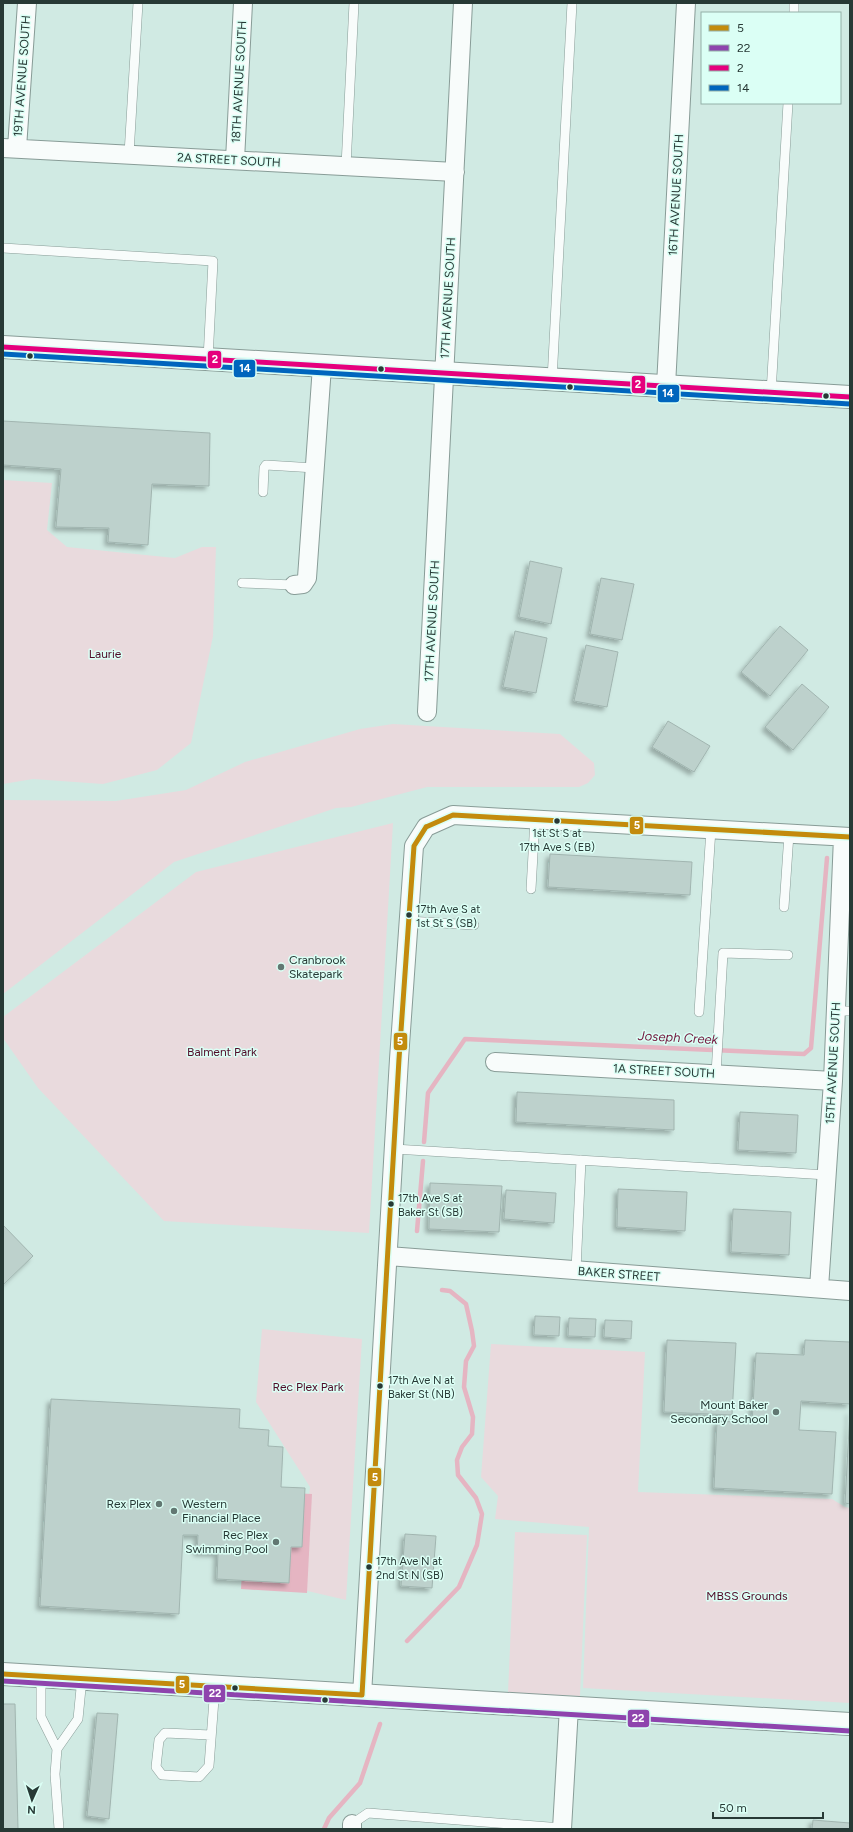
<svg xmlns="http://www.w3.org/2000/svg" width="853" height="1832" font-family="Figtree,sans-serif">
	<defs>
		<filter id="shadow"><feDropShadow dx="-3.5" dy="3.5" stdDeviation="2" flood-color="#0004"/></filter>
	</defs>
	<rect width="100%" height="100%" fill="#d0eae3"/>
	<!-- green -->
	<path fill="#e9dadd" d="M3,480L52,483L47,530L67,547L175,558L202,547H216L213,636L191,743L157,770L103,784L33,779L3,784Z
		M393,724L560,734L594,763L595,775L588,783L579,787H427L351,807L336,808L174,862L3,994V800L116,801L186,790L245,762L360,729Z
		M393,823L369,1233L164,1221L38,1088L3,1038V1017L196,872Z
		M262,1329L362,1339L346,1600L299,1589L310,1487L256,1402Z
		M491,1344L645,1352L638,1492L832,1499L845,1507L850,1508V1703L583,1688L589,1527L495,1519L498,1496L481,1477Z
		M515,1532L587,1535L580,1696L508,1693Z"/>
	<!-- water -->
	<path fill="#e5b5c2" d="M246,1491L312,1494L307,1593L241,1589Z"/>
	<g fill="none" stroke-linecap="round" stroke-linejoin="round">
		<!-- stream -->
		<path stroke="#e5b5c2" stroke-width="4.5" d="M424,1142L428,1093L465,1039L804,1054L811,1048L827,858
			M417,1231L423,1161
			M407,1641L459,1587L477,1545L482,1514L476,1498L458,1475L457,1460L462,1447L472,1434L473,1417L464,1387L466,1361L474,1346L472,1331L466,1304L450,1291L442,1290
			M324,1829L329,1818L360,1783L380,1724"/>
	</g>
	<!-- building -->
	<path fill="#bdd1cc" stroke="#a1b5b0" filter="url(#shadow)" d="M3,421L210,433L209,486L152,484L148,545L108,542L109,528L56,527L61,469L3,465Z
		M530,561L562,568L551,624L519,617Z
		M601,578L634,584L622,640L590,634Z
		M780,626L808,650L770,696L741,672Z
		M515,631L547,638L536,693L503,687Z
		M586,645L618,652L607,707L574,701Z
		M802,684L829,707L793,750L765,727Z
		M668,721L710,746L694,772L652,747Z
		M550,854L692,862L690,895L548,887Z
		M517,1092L674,1100V1130L516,1122Z
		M740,1112L798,1115L796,1153L738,1150Z
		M430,1183L502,1186L499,1232L429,1229Z
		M618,1189L687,1192L685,1231L617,1227Z
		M506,1190L556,1193L554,1223L504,1219Z
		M733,1209L791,1212L789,1255L731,1252Z
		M3,1225L33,1256L3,1285Z
		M535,1316L560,1317L559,1336L534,1335Z
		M569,1318L596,1319L595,1337L568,1336Z
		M605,1320L632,1321L631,1339L604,1337Z
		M667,1340L736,1343L732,1415L664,1412Z
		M805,1340L850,1342V1404L801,1401L799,1430L836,1432L832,1494L714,1488L717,1421L752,1423L756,1353L804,1355Z
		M51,1399L240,1409L239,1428L269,1430L268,1446L283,1447L281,1487L305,1488L302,1547H291L289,1583L217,1579L218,1553L197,1552L198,1535H183L179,1614L40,1606Z
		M850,1411V1504L845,1503Z
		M405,1534L436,1536L432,1588L401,1586Z
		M3,1704H15L18,1829H3Z
		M97,1713L118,1714L109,1819L87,1816Z
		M813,1820L850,1823V1829H812Z"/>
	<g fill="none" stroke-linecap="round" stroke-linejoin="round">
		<defs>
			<path id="service" d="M794,13V3
				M129,154L138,3
				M346,166L354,3
				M3,248L213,261L208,359
				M552,380L572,3
				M771,393L788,103
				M263,492L264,468L266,465L315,468
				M242,583L294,585
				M531,889L535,819
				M784,907L789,834
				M408,921L474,925
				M836,1011H850
				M699,1012L711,829
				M716,1074L723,953L788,955
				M394,1149L827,1175
				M576,1270L581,1160
				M41,1676V1717L57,1749L78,1719L82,1678
				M211,1735L165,1733L159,1740L156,1767L162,1775L199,1777L209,1766L215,1686
				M57,1749L55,1774L59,1829
				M352,1824L368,1813L562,1828"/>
			<path id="minor" d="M3,148L455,172
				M17,148L27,3
				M235,160L243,3
				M666,386L686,3
				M294,585L303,584L307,578L322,366
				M427,712L463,3
				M495,1062L833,1081
				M388,1256L850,1291
				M819,1288L833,1081L843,837
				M362,1695L399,1059L414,846L426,827L453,815L850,837
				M352,1829V1824
				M562,1829L569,1707"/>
			<path id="tertiary" d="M3,1674L850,1724"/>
			<path id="secondary" d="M3,347L850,397"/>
		</defs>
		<!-- service casing -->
		<use href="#service" stroke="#889c97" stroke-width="10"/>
		<!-- minor casing -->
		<use href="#minor" stroke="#889c97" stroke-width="20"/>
		<!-- tertiary casing -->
		<use href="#tertiary" stroke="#889c97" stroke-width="24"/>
		<!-- secondary casing -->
		<use href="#secondary" stroke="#889c97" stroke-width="24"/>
		<!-- service -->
		<use href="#service" stroke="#f8fcfb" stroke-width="9"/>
		<!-- minor -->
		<use href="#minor" stroke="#f8fcfb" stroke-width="18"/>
		<!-- tertiary -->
		<use href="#tertiary" stroke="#f8fcfb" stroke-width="22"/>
		<!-- secondary -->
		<use href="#secondary" stroke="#f8fcfb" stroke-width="22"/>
		<defs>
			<path id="bus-1" d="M426,827L453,815L850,837
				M3,1674L362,1695
				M362,1695L399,1059L414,846L426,827"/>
			<path id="bus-2" d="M3,1681L850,1731"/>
			<path id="bus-3" d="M3,347L850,397"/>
			<path id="bus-4" d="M3,354L850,404"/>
		</defs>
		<!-- bus-1 casing -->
		<use href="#bus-1" stroke="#dbfff5" stroke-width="8"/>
		<!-- bus-2 casing -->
		<use href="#bus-2" stroke="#dbfff5" stroke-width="8"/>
		<!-- bus-3 casing -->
		<use href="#bus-3" stroke="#dbfff5" stroke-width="8"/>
		<!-- bus-4 casing -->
		<use href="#bus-4" stroke="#dbfff5" stroke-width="8"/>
		<!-- bus-1 -->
		<use href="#bus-1" stroke="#c38b0d" stroke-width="5"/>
		<!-- bus-2 -->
		<use href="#bus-2" stroke="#8e44ad" stroke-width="5"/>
		<!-- bus-3 -->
		<use href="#bus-3" stroke="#e5007d" stroke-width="5"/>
		<!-- bus-4 -->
		<use href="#bus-4" stroke="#0065bd" stroke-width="5"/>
	</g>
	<!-- markers -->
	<g fill="#273935" stroke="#dbfff5" stroke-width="1.5">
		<circle cx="30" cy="356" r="3.5"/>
		<circle cx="381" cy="369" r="3.5"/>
		<circle cx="570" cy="387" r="3.5"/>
		<circle cx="826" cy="396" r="3.5"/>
		<circle cx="557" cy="821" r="3.5"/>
		<circle cx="409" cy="915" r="3.5"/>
		<circle cx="391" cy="1204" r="3.5"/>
		<circle cx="380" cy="1386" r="3.5"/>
		<circle cx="369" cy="1567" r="3.5"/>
		<circle cx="235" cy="1688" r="3.5"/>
		<circle cx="325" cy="1700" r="3.5"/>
	</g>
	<g fill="#627772" stroke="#dbfff5" stroke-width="1.5">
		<circle cx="281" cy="967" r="4"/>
		<circle cx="776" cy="1412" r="4"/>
		<circle cx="159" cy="1504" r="4"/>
		<circle cx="174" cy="1511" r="4"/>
		<circle cx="276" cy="1542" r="4"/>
	</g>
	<g text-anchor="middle" stroke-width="3" stroke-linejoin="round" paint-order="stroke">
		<!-- bus labels -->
		<g font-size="11" fill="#273935" stroke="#dbfff5" text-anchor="start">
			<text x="557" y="837" text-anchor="middle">1st St S at<tspan x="557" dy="14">17th Ave S (EB)</tspan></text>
			<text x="416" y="913">17th Ave S at<tspan x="416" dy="14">1st St S (SB)</tspan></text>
			<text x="398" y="1202">17th Ave S at<tspan x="398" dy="14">Baker St (SB)</tspan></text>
			<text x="388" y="1384">17th Ave N at<tspan x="388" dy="14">Baker St (NB)</tspan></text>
			<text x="376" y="1565">17th Ave N at<tspan x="376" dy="14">2nd St N (SB)</tspan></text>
		</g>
		<!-- street labels -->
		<g font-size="12" fill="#273935" stroke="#dbfff5">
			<text transform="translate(22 76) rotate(-86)" y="4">19TH AVENUE SOUTH</text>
			<text transform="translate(239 82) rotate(-87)" y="4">18TH AVENUE SOUTH</text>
			<text transform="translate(229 160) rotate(3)" y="4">2A STREET SOUTH</text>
			<text transform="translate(676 195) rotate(-87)" y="4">16TH AVENUE SOUTH</text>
			<text transform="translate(448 298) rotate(-87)" y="4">17TH AVENUE SOUTH</text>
			<text transform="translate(432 621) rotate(-87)" y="4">17TH AVENUE SOUTH</text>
			<text transform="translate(833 1063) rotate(-87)" y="4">15TH AVENUE SOUTH</text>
			<text transform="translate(664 1071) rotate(3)" y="4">1A STREET SOUTH</text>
			<text transform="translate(619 1274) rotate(4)" y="4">BAKER STREET</text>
		</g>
		<!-- park labels -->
		<g font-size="12" fill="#510b28" stroke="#dbfff5">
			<text x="105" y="658">Laurie</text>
			<text x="222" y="1056">Balment Park</text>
			<text x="308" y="1391">Rec Plex Park</text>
			<text x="747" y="1600">MBSS Grounds</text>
		</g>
		<!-- poi labels -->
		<g font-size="12" fill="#273935" stroke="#dbfff5" text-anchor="end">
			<text x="289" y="964" text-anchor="start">Cranbrook<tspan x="289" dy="14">Skatepark</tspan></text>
			<text x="768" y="1409">Mount Baker<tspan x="768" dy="14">Secondary School</tspan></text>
			<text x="151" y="1508">Rex Plex</text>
			<text x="182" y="1508" text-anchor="start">Western<tspan x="182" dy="14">Financial Place</tspan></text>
			<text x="268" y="1539">Rec Plex<tspan x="268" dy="14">Swimming Pool</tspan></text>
		</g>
		<!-- water labels -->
		<g font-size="13" font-style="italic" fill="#73163c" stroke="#dbfff5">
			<text transform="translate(678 1037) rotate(3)" y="5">Joseph Creek</text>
		</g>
	</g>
	<g stroke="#dbfff5" stroke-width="1.5">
		<rect x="207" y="350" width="15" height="19" rx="4" fill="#e5007d"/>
		<rect x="233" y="359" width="23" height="19" rx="4" fill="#0065bd"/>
		<rect x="631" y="375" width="15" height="19" rx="4" fill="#e5007d"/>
		<rect x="657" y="384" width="23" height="19" rx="4" fill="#0065bd"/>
		<rect x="629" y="816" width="15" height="19" rx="4" fill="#c38b0d"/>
		<rect x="393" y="1032" width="15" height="19" rx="4" fill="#c38b0d"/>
		<rect x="367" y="1467" width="15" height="20" rx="4" fill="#c38b0d"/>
		<rect x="175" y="1675" width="15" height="19" rx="4" fill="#c38b0d"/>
		<rect x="203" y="1684" width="23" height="19" rx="4" fill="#8e44ad"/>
		<rect x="627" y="1709" width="23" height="19" rx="4" fill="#8e44ad"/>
	</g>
	<g font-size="11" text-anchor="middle" font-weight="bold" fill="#fff">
		<text x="215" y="363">2</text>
		<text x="245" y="372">14</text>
		<text x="638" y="388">2</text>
		<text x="668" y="397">14</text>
		<text x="637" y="829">5</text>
		<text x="400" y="1045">5</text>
		<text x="375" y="1481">5</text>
		<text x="182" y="1688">5</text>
		<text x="215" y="1697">22</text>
		<text x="638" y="1722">22</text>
	</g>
	<!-- border -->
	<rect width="853" height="1832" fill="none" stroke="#273935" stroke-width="8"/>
	<!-- legend -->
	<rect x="701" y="12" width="140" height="92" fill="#dbfff5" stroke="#93b0a8"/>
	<rect x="709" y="25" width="20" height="6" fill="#c38b0d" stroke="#93b0a8"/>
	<text x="737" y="32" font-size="12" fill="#273935">5</text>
	<rect x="709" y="45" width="20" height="6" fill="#8e44ad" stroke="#93b0a8"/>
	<text x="737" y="52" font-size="12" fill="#273935">22</text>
	<rect x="709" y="65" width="20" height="6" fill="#e5007d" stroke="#93b0a8"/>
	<text x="737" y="72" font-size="12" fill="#273935">2</text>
	<rect x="709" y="85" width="20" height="6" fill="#0065bd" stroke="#93b0a8"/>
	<text x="737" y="92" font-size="12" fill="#273935">14</text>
	<!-- north arrow -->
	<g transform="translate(32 1800) rotate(183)" stroke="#dbfff5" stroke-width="3" paint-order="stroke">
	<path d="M0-3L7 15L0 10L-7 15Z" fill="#273935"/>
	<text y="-6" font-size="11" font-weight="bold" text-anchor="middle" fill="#273935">N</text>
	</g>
	<!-- scale -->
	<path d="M713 1812v6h110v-6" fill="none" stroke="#273935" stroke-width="2"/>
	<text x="719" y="1812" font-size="12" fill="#273935" stroke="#dbfff5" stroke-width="3" paint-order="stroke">50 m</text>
</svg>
